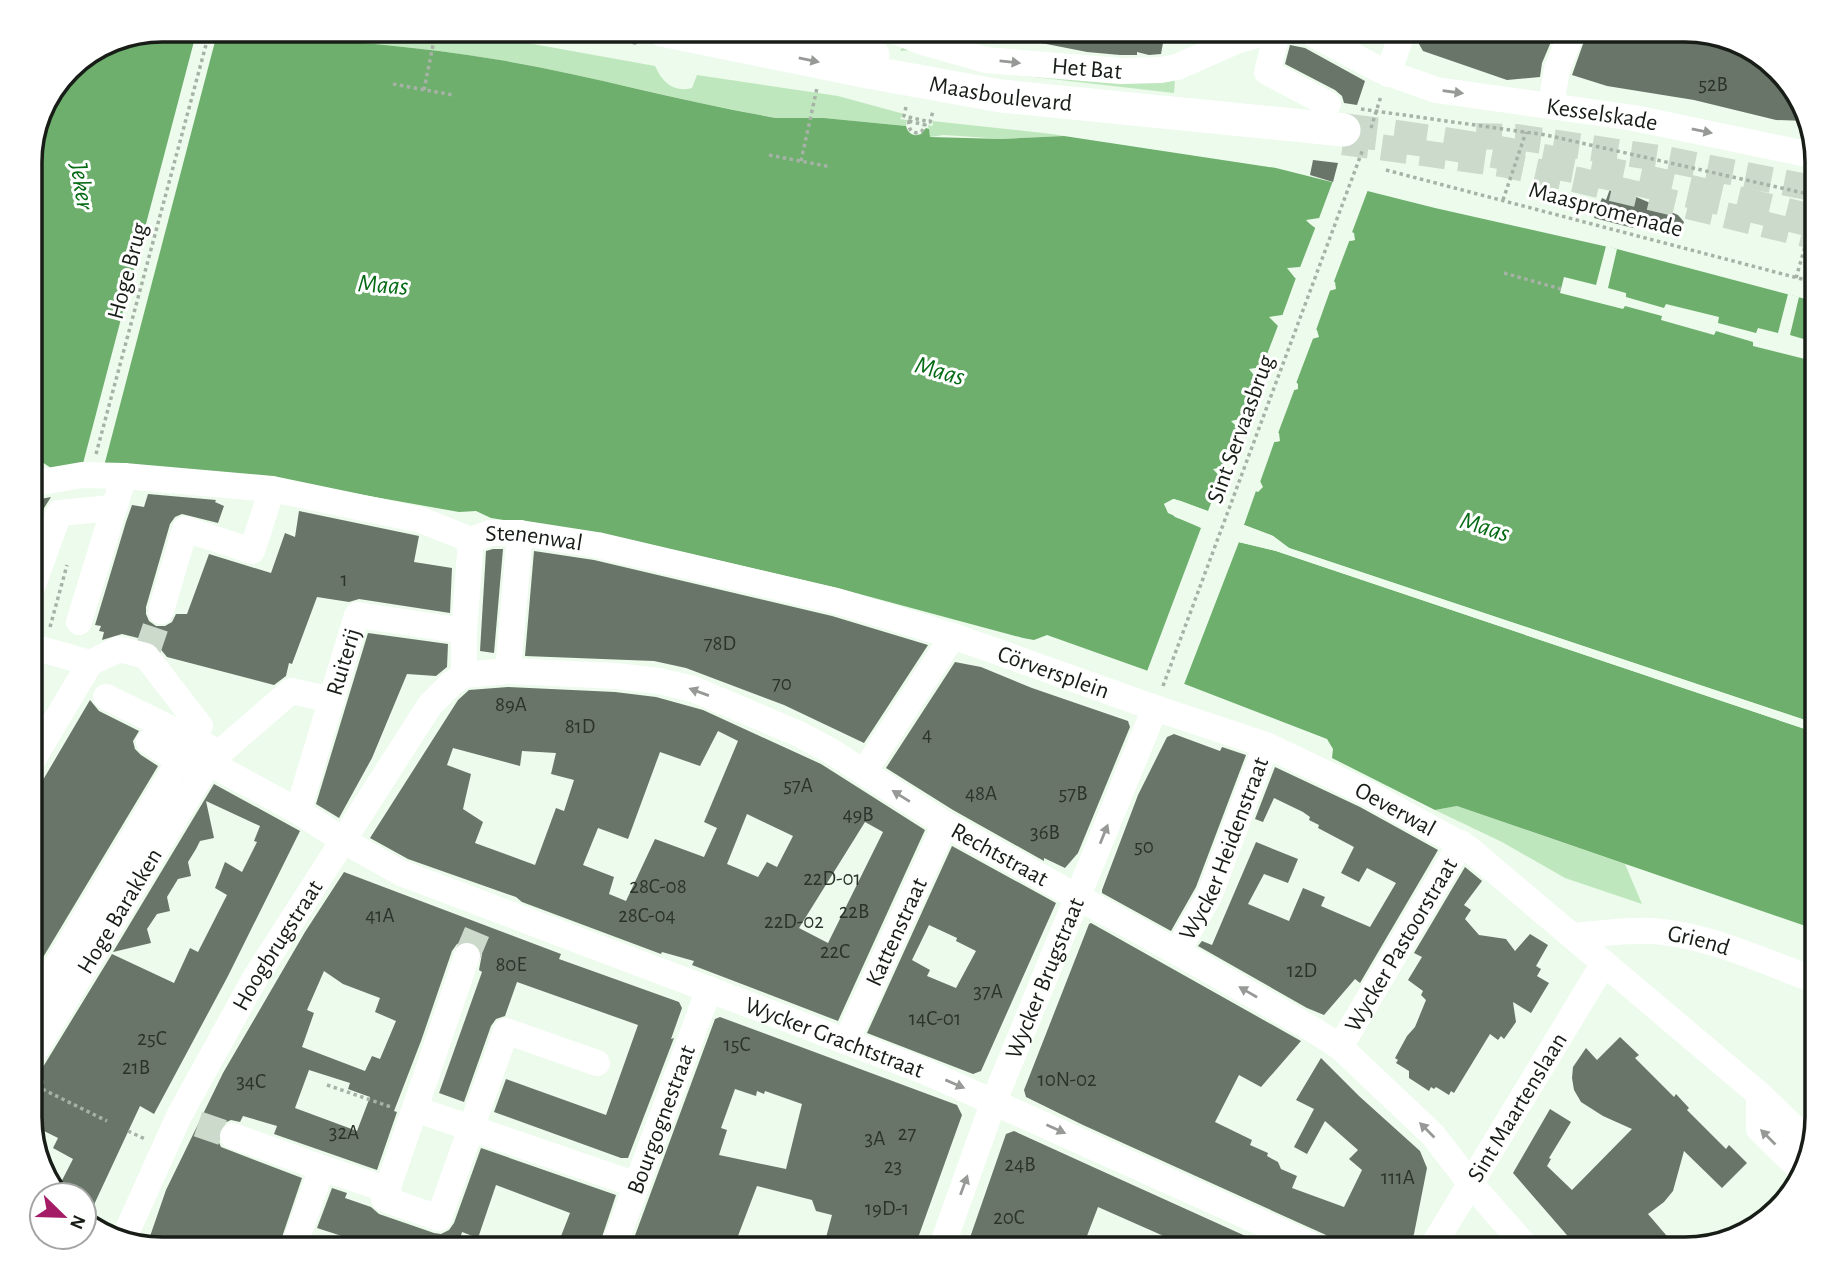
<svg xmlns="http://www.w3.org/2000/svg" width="1847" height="1279" font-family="'Alegreya Sans',sans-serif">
	<rect width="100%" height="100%" fill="#ecfbeb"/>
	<!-- green -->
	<path fill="#bfe7bd" d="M162,30H432L505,39L655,66C662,82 674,93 692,88L697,75L838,96L904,114L900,119L907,120L906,126L824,118H777C684,102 593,76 500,60C386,41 270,35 155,31Z
		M906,43L1175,80L1174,93L1008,74L910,50L900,51Z
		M932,121L1052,134L1064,136L1003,139L944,135L930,137L928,125L933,126Z
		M1457,806L1625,864L1642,904L1565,878L1502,842L1435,810Z"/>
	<!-- water -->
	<path fill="#6eaf6d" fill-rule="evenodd" d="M154,31C270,35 386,41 500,60C593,76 684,102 776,118H824L906,126C908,134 914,137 921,134L926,128L929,129L930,137L1003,139L1064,136L1276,168L1435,208L1617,249L1817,302V724L1289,548L1273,536L1181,501L1173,499L1164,504L1175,517L1238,542L1276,551L1817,733V930L1457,806L1435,810L1332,758L1333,749L1327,739L1182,683L1047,635L1034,640L1023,638L841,589L622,538L491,518L476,511L459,512L324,488L51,468L33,456H30V153L69,68L111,40ZM1319,218L1354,233L1355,240C1342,245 1315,230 1306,220ZM1300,267L1335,282L1336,289L1329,291L1295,278L1287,268ZM1282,315L1317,330L1319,337L1312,339L1278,326L1269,317ZM1262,367L1295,381L1298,384V389L1291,391L1257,379L1249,369ZM1244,418L1279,433L1280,441C1268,446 1240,431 1231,421ZM1226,467L1260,481L1263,487L1258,492L1222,479L1213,469Z"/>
	<!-- pier -->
	<path fill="#ecfbeb" d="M197,30H218L103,470L81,471Z
		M1334,178L1369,187L1351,235L1318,221Z
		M1316,226L1350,239L1333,284L1299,270Z
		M1606,246L1617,249L1608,288L1626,293V297L1664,308L1666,304L1719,317L1718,323L1756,333L1758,328L1778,333L1788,294L1799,297L1790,335L1814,342L1813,347L1817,348V355L1810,353L1805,359L1753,346V342L1716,331L1714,335L1661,320L1662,316L1625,306L1623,309L1560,293L1564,277L1596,285Z
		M1297,275L1331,288L1315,333L1281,319Z
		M1279,323L1314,336L1295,386L1261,370Z
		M1259,375L1295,388L1277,436L1241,422Z
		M1240,426L1275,440L1259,485L1223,471Z
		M1222,474L1257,488L1244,525L1273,536L1289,548L1817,724V728L1288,551L1271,539L1180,505L1174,503L1168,506L1170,511L1239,538L1277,548L1817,730V733L1276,551L1239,542L1183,687L1146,674L1201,528L1168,513L1164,504L1174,499L1208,511Z"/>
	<!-- building -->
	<path fill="#697568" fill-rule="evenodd" d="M1017,30H1157L1165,32L1161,54L1149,55L1137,52V55H1120L1087,52L1016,38Z
		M1423,30H1556L1542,63L1540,77L1507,80L1423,51L1419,44Z
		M1588,30H1664L1727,47L1736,48L1737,46L1759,52L1803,103L1808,121L1776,120L1694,100L1607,86L1572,75Z
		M1290,45L1305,48L1365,81L1357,105L1344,103L1342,96L1335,90L1285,64Z
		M1313,160L1338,163L1333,182L1310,175Z
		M1611,186L1678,215L1684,222L1682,227L1677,232L1635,222L1633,228L1594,218L1602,198L1606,200Z
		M148,494L216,500L215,502L224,506L218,523L182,514L175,517L170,524L146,607V614L149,621L156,626H165L172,622L176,614H187L209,554L271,573L285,533L295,537L299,511L419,536L414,562L452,568L450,613L359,599L349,602L317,597L292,664L289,663L286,676L274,685L167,657L158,646L150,641L122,634L102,640L104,632L99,631L101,626L95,625L126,522L132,505L144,507Z
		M51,497L44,508L30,547V501Z
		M493,549H503L494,653L480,651L486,551Z
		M534,551L594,560L832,616L928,645L864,743L784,705L686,668L654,661L525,656Z
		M368,633L448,644L447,667L436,676L407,674L372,758L339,818L316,804Z
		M955,662L981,667L1032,688L1128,721L1130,727L1078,853L1065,868L1044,858V861L953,810L886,768Z
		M508,687L615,692L656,697L703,710L821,764L925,830L838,1021L692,965L694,961L662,952L661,954L522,902L516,897L408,859L370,838L458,700L469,690ZM718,731L738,741L704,822L717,828L704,857L655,839L626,901L609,894L614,877L583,865L598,828L628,839L660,752L700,766ZM453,748L520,766L522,751L556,753L551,774L574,780L564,811L556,808L535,865L475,843L483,822L463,809L471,774L447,765ZM747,814L793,836L777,867L767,862L758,877L727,864ZM865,822L883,832L828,943L799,928Z
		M90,700L99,711L139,731L133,741L135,749L141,755L158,766L30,979V802Z
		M1174,734L1220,751L1222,747L1246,755L1196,887L1171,931L1102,893V890L1138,795L1167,737Z
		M1275,767L1360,807L1438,850L1360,983L1355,979L1324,1015L1307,1008L1198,946L1202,941L1212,945L1256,842L1298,859L1288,883L1264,874L1248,904L1289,921L1303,888L1325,897L1321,906L1370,927L1396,883L1367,868L1359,882L1341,873L1354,847L1318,828L1319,825L1309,820L1310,817L1303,812L1274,798L1263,822L1255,819Z
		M214,784L300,831L228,976L154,1114L140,1106L85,1224L84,1195H58L56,1192L73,1159L53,1148L58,1138L30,1124V1115L38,1105L44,1081L36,1076L43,1067L112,954L174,983L190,948L198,952L227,895L215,888L225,862L242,872L257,842L254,841L260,826L206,801L214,838L200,841L196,849L188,862L191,876L178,879L167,897L170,911L157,914L147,929L151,943L113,952Z
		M952,846L1056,903L981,1071L973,1074L867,1033ZM929,925L957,938L956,941L976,951L956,988L927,976L930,970L912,960Z
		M1465,867L1482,881L1464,905L1471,910L1465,919L1479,935L1506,939L1515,951L1530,934L1548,945L1536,966L1541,969L1537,976L1549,983L1531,1013L1513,1002L1516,1022L1504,1039L1501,1036L1498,1040L1490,1034L1454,1093L1451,1091L1449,1095L1436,1087L1434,1089L1431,1087L1429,1091L1409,1078V1071L1396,1063L1398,1060L1395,1058L1407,1036L1415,1027L1426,1000L1421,995L1423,991L1408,980L1422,957L1414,953Z
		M344,872L561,954L559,959L679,1002L682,1008L671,1039L674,1038L628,1158H621L494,1112L506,1079L606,1115L638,1025L517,982L505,1016L496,1019L491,1026L464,1102L439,1093L482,972L479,970L482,954L479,946L473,941H465L457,944L452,951L421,1041L394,1111L397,1112L377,1170L274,1134L277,1126L243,1116L240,1122L231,1120L222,1124L218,1130L217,1138L221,1147L302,1178L278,1249H162L147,1245L166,1190L223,1073L305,932ZM324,971L343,984L380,998L375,1012L396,1021L380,1059L372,1056L365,1071L302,1047L314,1013L307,1010ZM309,1070L350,1083L348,1089L370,1097L357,1131L295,1108Z
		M1091,923L1301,1041L1261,1087L1239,1075L1215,1122L1252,1140L1250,1145L1268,1153L1267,1156L1278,1162L1281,1169L1297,1176L1292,1188L1344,1207L1362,1170L1349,1159L1358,1150L1325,1121L1307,1154L1294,1147L1314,1109L1296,1100L1321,1058L1359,1096L1420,1151L1427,1168L1414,1234L1407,1249H1335L1333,1240L1326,1235L1083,1125L1026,1097L1024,1090L1089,924Z
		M720,1017L957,1105L962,1115L914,1249H823L832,1215L816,1211L812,1200L757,1186L733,1249H630L715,1019ZM735,1089L756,1096L757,1091L764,1094L765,1091L802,1104L786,1169L719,1155L727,1130L721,1128Z
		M1620,1037L1639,1055L1635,1058L1674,1097L1676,1094L1689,1108L1687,1110L1726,1149L1729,1145L1747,1163L1722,1188L1684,1151L1673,1191L1664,1202L1648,1214L1678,1249H1579L1513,1173L1550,1109L1571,1122L1549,1158L1551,1159L1547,1166L1572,1190L1632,1129L1603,1116L1581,1102L1574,1090L1572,1078L1573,1067L1586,1048L1597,1060Z
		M1014,1131L1093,1167L1274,1249H1193L1098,1207L1082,1249H966L1006,1134Z
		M481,1148L616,1195L598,1249H556L570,1213L496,1185L478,1238L462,1232L460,1239L482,1247V1249H382L317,1228L332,1188L347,1193L345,1198L371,1207L379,1214L434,1233L441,1234L449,1230L454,1223Z"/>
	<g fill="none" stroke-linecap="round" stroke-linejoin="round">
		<!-- minor-tunnel -->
		<path stroke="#ccdacb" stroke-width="26" stroke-dasharray="26 13" stroke-linecap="butt" d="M1476,136L1517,137L1665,159L1817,189
			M1343,142L1502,164L1578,180L1817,237
			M147,652L161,611
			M467,956L480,925
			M198,1124L233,1136"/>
		<!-- major-tunnel -->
		<path stroke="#ccdacb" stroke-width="33" stroke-dasharray="33 17" stroke-linecap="butt" d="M1344,130C1504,148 1661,183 1817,222"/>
		<!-- path -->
		<path stroke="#a7b2a6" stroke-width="3.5" stroke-dasharray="3.5 3.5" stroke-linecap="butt" d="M592,30L635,43L637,38
			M393,84L453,95
			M424,90L436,30
			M906,107L904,116L930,122L933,111
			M1361,109L1546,135L1817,196
			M909,121L925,125L922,131L918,133C911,133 908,128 909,121Z
			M1371,128L1381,96
			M769,155L831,167
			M801,161L817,88
			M1386,170L1817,283
			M1503,200L1526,132
			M1806,244L1817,247
			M1504,273L1561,289
			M1796,278L1817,205
			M96,454L210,30
			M50,627L67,565
			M1163,686L1363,149
			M30,1083L107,1121
			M327,1085L391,1107
			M128,1131L145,1139"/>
		<!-- minor -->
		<g stroke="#fff" stroke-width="26">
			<path id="s1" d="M892,30L926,43L986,60L1121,71L1161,70L1177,67L1236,41L1275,30"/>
			<path d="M1202,30L1236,41"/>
			<path d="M1278,30L1267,72L1328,104"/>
			<path id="s2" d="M1295,30L1309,32L1380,70L1436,90L1634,118L1816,156"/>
			<path d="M1388,74L1403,30"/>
			<path d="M1551,105L1557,69L1573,30"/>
			<path id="s3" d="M30,484L82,475L124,476L272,489L421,520L471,540L490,533H520L597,545L836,601L953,636L1155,708L1266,745L1367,793L1469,849L1759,1094L1810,1143"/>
			<path d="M30,593L59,513L113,508"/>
			<path d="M161,611L185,529L252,551L272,489"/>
			<path d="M79,622L124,476"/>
			<path d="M30,646L90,663"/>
			<path d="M508,671L520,533"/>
			<path d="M464,675V631L471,540"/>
			<path d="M106,697L208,747"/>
			<path d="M149,742L180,761"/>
			<path id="s4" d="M187,751L298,811L344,841L401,873L924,1071L1320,1249"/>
			<path d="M30,764L90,663L119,649L146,656L200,726L30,1010"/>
			<path d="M864,772L953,636"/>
			<path id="s5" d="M298,811L357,615L464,631"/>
			<path id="s6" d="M1572,936C1599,934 1626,929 1653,931C1709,935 1765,962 1817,981"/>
			<path id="s7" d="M1177,952L1210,894L1266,745"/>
			<path d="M467,956L384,1199L439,1218L506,1031L597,1063"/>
			<path id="s8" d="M846,1042L945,824"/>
			<path id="s9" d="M1340,1047L1461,843"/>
			<path id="s10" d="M30,1059L209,762L291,691L332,700"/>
			<path d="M1759,1094V1129L1801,1170"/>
			<path d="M415,1109L637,1185"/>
			<path d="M233,1136L322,1168"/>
			<path id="s11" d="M124,1238L179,1116L255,978L430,705L452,683L464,675L508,671L616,676L659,681L693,689L799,734L829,750L945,824L1177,952L1312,1029L1340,1047L1433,1135L1470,1183L1528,1249"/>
			<path d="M293,1249L322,1168L388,1190"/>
			<path id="s12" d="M613,1249L709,989"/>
			<path id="s13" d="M941,1249L994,1101L1155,708"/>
			<path id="s14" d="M1431,1249L1604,963"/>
		</g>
		<!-- major -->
		<g stroke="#fff" stroke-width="33">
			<path id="s15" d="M662,30L868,72L1001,96L1344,130"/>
			<path d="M796,30L873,55"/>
		</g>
	</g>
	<!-- one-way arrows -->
	<defs><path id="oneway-solid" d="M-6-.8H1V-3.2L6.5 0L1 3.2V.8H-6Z" transform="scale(1.75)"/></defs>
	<g fill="#979997">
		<use href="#oneway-solid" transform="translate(809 60) rotate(12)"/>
		<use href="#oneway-solid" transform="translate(1010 62) rotate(6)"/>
		<use href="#oneway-solid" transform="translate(1453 92) rotate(8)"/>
		<use href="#oneway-solid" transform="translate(1702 131) rotate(12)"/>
		<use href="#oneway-solid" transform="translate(699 692) rotate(-160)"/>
		<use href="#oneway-solid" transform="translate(901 796) rotate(-148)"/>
		<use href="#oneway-solid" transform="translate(1104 834) rotate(-68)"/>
		<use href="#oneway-solid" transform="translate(1248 992) rotate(-150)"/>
		<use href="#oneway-solid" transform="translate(955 1084) rotate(23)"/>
		<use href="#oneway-solid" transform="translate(1056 1129) rotate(24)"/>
		<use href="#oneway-solid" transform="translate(1427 1130) rotate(-135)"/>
		<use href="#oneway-solid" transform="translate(1768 1137) rotate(-135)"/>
		<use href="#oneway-solid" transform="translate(964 1185) rotate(-70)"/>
	</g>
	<g text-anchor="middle" stroke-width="6" stroke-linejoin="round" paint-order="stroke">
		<!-- number labels -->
		<g font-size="21" fill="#2c332c">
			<text x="1713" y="91">52B</text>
			<text x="344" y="586">1</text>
			<text x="720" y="650">78D</text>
			<text x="782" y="690">70</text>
			<text x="511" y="711">89A</text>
			<text x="580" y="733">81D</text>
			<text x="927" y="741">4</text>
			<text x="798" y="792">57A</text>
			<text x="981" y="800">48A</text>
			<text x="1073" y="800">57B</text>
			<text x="858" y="821">49B</text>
			<text x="1045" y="839">36B</text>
			<text x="1144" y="853">50</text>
			<text x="832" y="885">22D-01</text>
			<text x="658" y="893">28C-08</text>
			<text x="854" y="918">22B</text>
			<text x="380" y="922">41A</text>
			<text x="647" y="922">28C-04</text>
			<text x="794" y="928">22D-02</text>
			<text x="835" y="958">22C</text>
			<text x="511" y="971">80E</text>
			<text x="1302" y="977">12D</text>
			<text x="988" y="998">37A</text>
			<text x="935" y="1025">14C-01</text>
			<text x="152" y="1045">25C</text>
			<text x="737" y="1051">15C</text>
			<text x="136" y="1074">21B</text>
			<text x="1067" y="1086">10N-02</text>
			<text x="251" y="1088">34C</text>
			<text x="344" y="1139">32A</text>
			<text x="907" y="1140">27</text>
			<text x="875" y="1145">3A</text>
			<text x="1020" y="1171">24B</text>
			<text x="893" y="1173">23</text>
			<text x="1398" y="1184">111A</text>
			<text x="887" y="1215">19D-1</text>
			<text x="1009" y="1224">20C</text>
		</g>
		<!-- street labels -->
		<g font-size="24" fill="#181d18" stroke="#fff">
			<text dy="8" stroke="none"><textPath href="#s1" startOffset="200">Het Bat</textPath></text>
			<text dy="8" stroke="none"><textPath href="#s15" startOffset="345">Maasboulevard</textPath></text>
			<text dy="8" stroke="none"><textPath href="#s2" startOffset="322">Kesselskade</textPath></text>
			<text transform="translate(1606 209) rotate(15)" y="8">Maaspromenade</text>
			<text transform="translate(127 271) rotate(-75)" y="8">Hoge Brug</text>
			<text transform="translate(1240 429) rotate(-70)" y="8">Sint Servaasbrug</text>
			<text dy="8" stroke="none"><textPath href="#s3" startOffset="514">Stenenwal</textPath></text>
			<text dy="8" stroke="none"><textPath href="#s5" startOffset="156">Ruiterij</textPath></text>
			<text dy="8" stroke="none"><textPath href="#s3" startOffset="1052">Cörversplein</textPath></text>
			<text dy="8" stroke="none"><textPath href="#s3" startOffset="1421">Oeverwal</textPath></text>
			<text dy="8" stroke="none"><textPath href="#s7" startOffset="114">Wycker Heidenstraat</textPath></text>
			<text dy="8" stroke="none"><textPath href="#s11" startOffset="1241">Rechtstraat</textPath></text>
			<text dy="8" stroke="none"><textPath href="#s10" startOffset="173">Hoge Barakken</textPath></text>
			<text dy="8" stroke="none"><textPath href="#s8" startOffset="121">Kattenstraat</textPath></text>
			<text dy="8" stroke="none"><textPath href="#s6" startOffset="128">Griend</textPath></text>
			<text dy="8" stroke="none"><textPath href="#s11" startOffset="331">Hoogbrugstraat</textPath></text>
			<text dy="8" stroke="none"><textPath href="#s9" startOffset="119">Wycker Pastoorstraat</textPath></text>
			<text dy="8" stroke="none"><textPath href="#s13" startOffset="290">Wycker Brugstraat</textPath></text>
			<text dy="8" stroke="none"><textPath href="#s4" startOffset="710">Wycker Grachtstraat</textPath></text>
			<text dy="8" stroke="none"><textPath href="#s14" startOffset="166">Sint Maartenslaan</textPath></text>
			<text dy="8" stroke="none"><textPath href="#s12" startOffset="138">Bourgognestraat</textPath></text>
		</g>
		<!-- water labels -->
		<g font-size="26" font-style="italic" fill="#056b14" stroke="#fff">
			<text transform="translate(83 186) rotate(81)" y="9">Jeker</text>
			<text transform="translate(383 284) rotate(4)" y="9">Maas</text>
			<text transform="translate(940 370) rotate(16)" y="9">Maas</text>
			<text transform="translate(1485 526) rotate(17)" y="9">Maas</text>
		</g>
	</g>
	<!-- crop -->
	<path d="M0 0H1847V1279H0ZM162 42H1685A120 120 0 0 1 1805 162V1117A120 120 0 0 1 1685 1237H162A120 120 0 0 1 42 1117V162A120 120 0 0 1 162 42Z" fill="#fff" fill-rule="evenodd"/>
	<path fill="none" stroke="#181d18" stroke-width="3.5" d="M162 42H1685A120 120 0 0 1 1805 162V1117A120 120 0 0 1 1685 1237H162A120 120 0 0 1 42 1117V162A120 120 0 0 1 162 42Z"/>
	<!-- north arrow -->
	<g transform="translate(63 1216) rotate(113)"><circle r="33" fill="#ffffff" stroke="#a3a5a3" stroke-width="2"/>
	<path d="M0-5L12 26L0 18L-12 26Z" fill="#a41c66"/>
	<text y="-10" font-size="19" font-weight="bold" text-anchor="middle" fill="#181d18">N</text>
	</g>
</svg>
